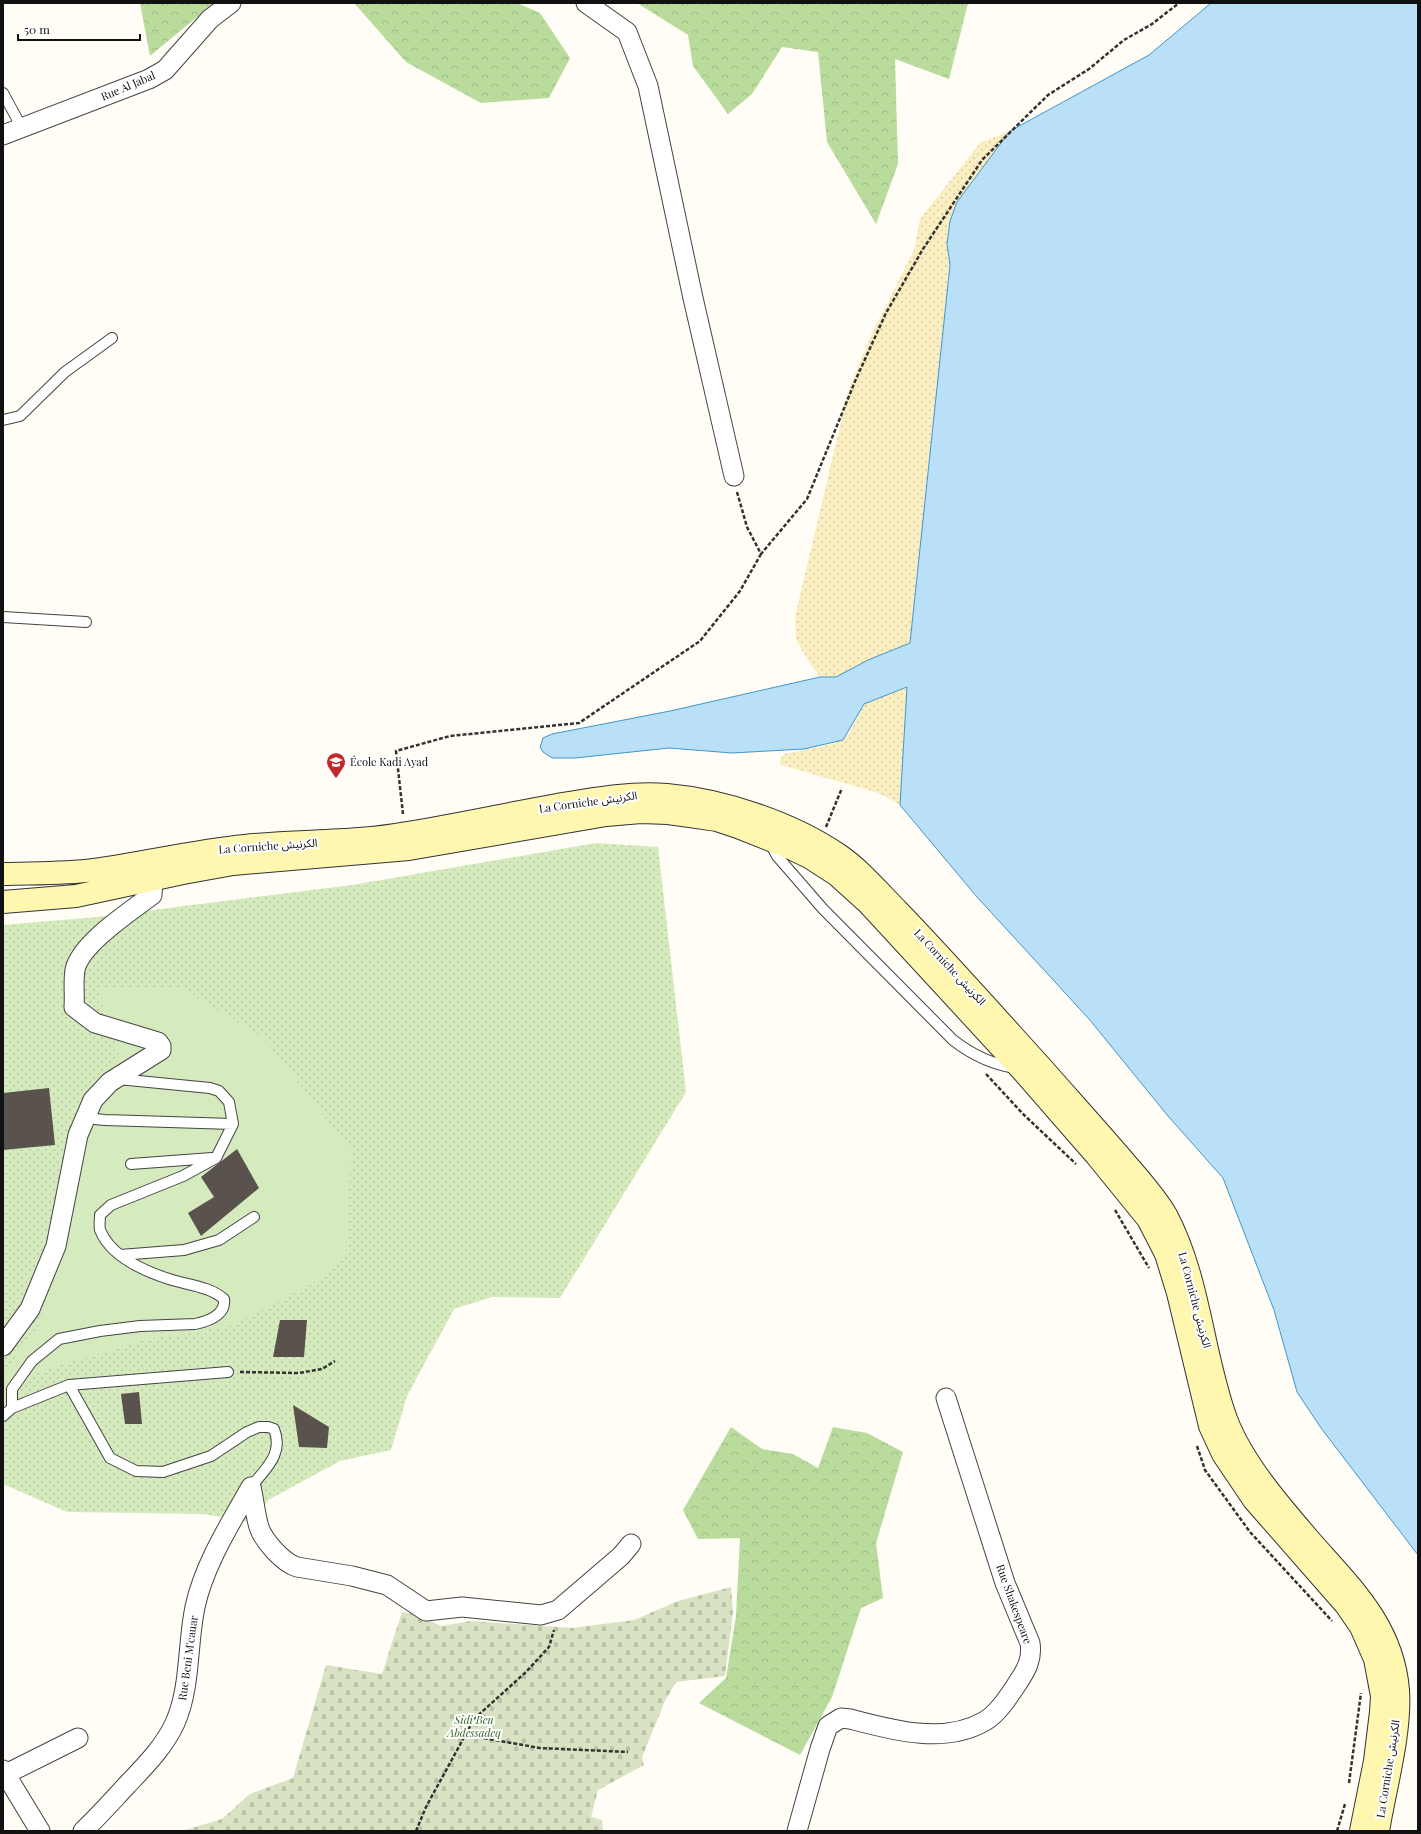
<svg xmlns="http://www.w3.org/2000/svg" width="1421" height="1834" font-family="'Playfair Display','Noto Sans Arabic',serif">
	<defs>
		<pattern id="grass-dots" width="8" height="8" patternUnits="userSpaceOnUse"><rect width="8" height="8" fill="#d5ebbd"/><path d="M2 2h.1M6 6h.1" fill="none" stroke="#b6c8a1" stroke-width="1.8" stroke-linecap="round"/></pattern>
		<pattern id="forest-crowns" width="20" height="18" patternUnits="userSpaceOnUse"><rect width="20" height="18" fill="#b9dc9c"/><path d="M2 6a3 3 0 1 1 6 0M12 15a3 3 0 1 1 6 0" fill="none" stroke="#9ebc85"/></pattern>
		<pattern id="sand-dots" width="8" height="8" patternUnits="userSpaceOnUse"><rect width="8" height="8" fill="#fbeec1"/><path d="M2 2h.1M6 6h.1" fill="none" stroke="#d6cba5" stroke-width="1.8" stroke-linecap="round"/></pattern>
		<pattern id="cemetery-stones" width="16" height="16" patternUnits="userSpaceOnUse"><rect width="16" height="16" fill="#d9e3c4"/><path d="M2 7V4a2 2 0 0 1 4 0v3zM10 15v-3a2 2 0 0 1 4 0v3z" fill="#b9c2a7"/></pattern>
	</defs>
	<rect width="100%" height="100%" fill="#fffdf5"/>
	<!-- grass -->
	<path fill="url(#grass-dots)" d="M596,843L658,847L686,1092L560,1298L492,1297L454,1309L407,1396L391,1450L340,1461L270,1499L248,1522L204,1514L67,1512L3,1484V925L97,917L352,885Z"/>
	<!-- forest -->
	<path fill="url(#forest-crowns)" d="M140,3H214L150,56Z
		M354,3H517L540,13L570,58L549,98L481,103L406,62Z
		M637,3H968L949,79L895,59L898,164L876,224L827,142L818,52L782,47L752,94L728,114L693,66L688,35Z
		M731,1427L762,1449L793,1454L818,1468L833,1427L867,1433L903,1452L876,1543L883,1598L861,1608L832,1697L800,1755L699,1703L726,1678L736,1616L740,1538L698,1539L683,1510Z"/>
	<!-- sand -->
	<path fill="url(#sand-dots)" d="M1010,131L957,202L947,244L950,265L910,643L836,677H820L805,656L796,639L795,617L848,392L871,335L914,250L920,219L980,143Z
		M907,687L900,805L879,793L781,765L780,760L784,754L833,744L848,735L864,704Z"/>
	<!-- cemetery -->
	<path fill="url(#cemetery-stones)" d="M731,1587L733,1612L725,1676L676,1682L665,1701L642,1757L644,1765L598,1790L591,1817L602,1820L603,1831H182L222,1819L250,1794L293,1778L326,1665L382,1674L402,1612L415,1614L441,1626L471,1621L572,1628L634,1620L678,1601Z"/>
	<!-- park -->
	<path fill="#d5ebbd" d="M100,987H179L263,1037L351,1151L346,1255L312,1284L232,1325L141,1341L3,1383V1374L38,1326L65,1243L86,1139L119,1052L103,1012Z"/>
	<!-- water -->
	<path fill="#b9e0f7" stroke="#3f96cf" d="M1211,3H1418V1555L1321,1428L1297,1392L1274,1310L1223,1178L1168,1116L1089,1019L977,897L900,805L907,687L864,704L843,740L804,749L732,753L669,748L575,758H552L543,752L540,747L543,738L552,734L670,711L820,677H836L868,660L910,643L950,265L947,244L950,221L957,202L1010,131L1149,55Z"/>
	<!-- building -->
	<path fill="#5a524d" d="M49,1088L55,1145L3,1150V1093Z
		M237,1149L259,1188L201,1236L188,1213L214,1197L201,1177Z
		M280,1320H307L304,1357H273Z
		M139,1392L142,1424H125L121,1394Z
		M293,1405L329,1427L327,1448L299,1447Z"/>
	<g fill="none" stroke-linecap="round" stroke-linejoin="round">
		<defs>
			<path id="service" d="M3,93L22,128
				M3,420L20,416L65,372L112,338
				M3,617L86,622
				M770,843L777,856L823,909L953,1040C972,1055 991,1064 1015,1068
				M118,1079L210,1088L219,1091L229,1102L233,1124L216,1158L183,1176L111,1205L100,1215C100,1220 99,1226 100,1230C111,1257 144,1271 169,1279C187,1285 209,1286 224,1299C226,1315 209,1321 195,1324L140,1326L100,1331L59,1339L32,1361L12,1389V1408L69,1385L228,1372
				M85,1118L105,1120L233,1124
				M131,1164L212,1158
				M120,1255L184,1250L219,1240L254,1217
				M69,1385L110,1458L136,1471L163,1472L211,1456L247,1432L259,1427H268L274,1429C284,1454 266,1468 251,1487
				M3,1416L12,1408"/>
			<path id="minor" d="M586,3L627,32L648,86L693,298L734,476
				M3,135L149,79L165,70L210,19L231,3
				M3,1346L30,1309L56,1246L78,1135L93,1100L110,1082L161,1050V1046L158,1042L95,1023L74,1007C75,995 73,982 75,970C80,944 131,911 152,895L154,866
				M251,1487C254,1499 255,1514 259,1527C263,1540 283,1563 297,1567L352,1576L387,1585L426,1611L462,1607L541,1615L558,1610L621,1556L631,1544
				M3,1770L40,1831
				M6,1774L78,1738
				M83,1831C98,1817 112,1801 127,1785C145,1766 164,1747 175,1723C191,1687 187,1645 195,1607C204,1565 230,1524 251,1487
				M797,1831L820,1749L828,1726L841,1718L850,1719C892,1730 944,1745 985,1721C997,1714 1007,1699 1015,1687C1024,1673 1033,1662 1030,1643L1005,1583L946,1398"/>
			<path id="secondary" d="M3,874C33,873 64,874 94,870C145,863 194,851 245,846C298,840 353,843 407,833C457,825 507,814 557,805C593,799 630,792 667,795C724,800 792,823 839,855C861,870 879,892 898,911C947,962 994,1015 1042,1068C1071,1101 1101,1134 1129,1167C1142,1182 1156,1198 1166,1215C1200,1279 1202,1353 1226,1419C1243,1464 1282,1508 1313,1544C1352,1588 1393,1627 1398,1690C1401,1733 1385,1788 1378,1831
				M3,902L76,896L183,873L233,864L409,849L606,815L641,812L668,813L690,816L717,820L738,827L788,847L809,857L837,875L868,903L1021,1069L1096,1155L1148,1219L1166,1254L1178,1293L1210,1426L1223,1454L1254,1500L1346,1605L1361,1627L1375,1659L1382,1696L1381,1712L1375,1761L1361,1831"/>
		</defs>
		<!-- service casing -->
		<use href="#service" stroke="#444" stroke-width="12"/>
		<!-- minor casing -->
		<use href="#minor" stroke="#444" stroke-width="21"/>
		<!-- secondary casing -->
		<use href="#secondary" stroke="#333" stroke-width="24"/>
		<!-- path -->
		<path stroke="#333" stroke-width="2.5" stroke-dasharray="4 2" stroke-linecap="butt" d="M737,492L747,527L761,554L807,499L856,379L886,313L923,249L982,160L1048,95L1089,69L1124,40L1152,24L1179,3
			M403,814L396,751L450,736L579,723L700,641L740,591L761,554
			M826,827L842,788
			M986,1074L1023,1114L1076,1164
			M1115,1210L1149,1268
			M240,1372L299,1373L322,1369L335,1361
			M1197,1446L1205,1470L1250,1532L1332,1621
			M466,1735L540,1748L628,1752
			M1349,1783L1361,1693
			M416,1831L426,1807L474,1719L526,1672L549,1647L554,1630
			M1337,1831L1345,1804"/>
		<!-- service -->
		<use href="#service" stroke="#fff" stroke-width="10"/>
		<!-- minor -->
		<use href="#minor" stroke="#fff" stroke-width="19"/>
		<!-- secondary -->
		<use href="#secondary" stroke="#fff6b0" stroke-width="22"/>
	</g>
	<!-- icons -->
	<defs>
		<symbol id="school-pin" viewBox="-11 -11 22 30"><path d="M0 17L-7.5 6A9.5 9.5 0 1 1 7.5 6Z" fill="#c4262e" stroke="#fff"/><path d="M0-5L7-2L0 1L-7-2ZM-4 1L0 2.5L4 1V4Q0 6-4 4Z" fill="#fff"/></symbol>
	</defs>
	<g fill-rule="evenodd">
		<use href="#school-pin" x="325" y="751" width="22" height="30"/>
	</g>
	<g text-anchor="middle" stroke-width="4" stroke-linejoin="round" paint-order="stroke">
		<!-- street labels -->
		<g font-size="11" fill="#111" stroke="#fff">
			<text transform="translate(128 86) rotate(-23)" y="4">Rue Al Jabal</text>
			<text transform="translate(588 802) rotate(-8)" y="4">La Corniche الكرنيش</text>
			<text transform="translate(268 846) rotate(-4)" y="4">La Corniche الكرنيش</text>
			<text transform="translate(950 967) rotate(47)" y="4">La Corniche الكرنيش</text>
			<text transform="translate(1195 1300) rotate(75)" y="4">La Corniche الكرنيش</text>
			<text transform="translate(1014 1604) rotate(70)" y="4">Rue Shakespeare</text>
			<text transform="translate(188 1658) rotate(-82)" y="4">Rue Beni M'cauar</text>
			<text transform="translate(1388 1769) rotate(-81)" y="4">La Corniche الكرنيش</text>
		</g>
		<!-- poi labels -->
		<g font-size="11" fill="#111" stroke="#fff" text-anchor="start">
			<text x="350" y="766">École Kadi Ayad</text>
		</g>
		<!-- park labels -->
		<g font-size="11" font-style="italic" fill="#2f6b1f" stroke="#fff">
			<text x="474" y="1724">Sidi Ben<tspan x="474" dy="13">Abdessadeq</tspan></text>
		</g>
	</g>
	<!-- border -->
	<rect width="1421" height="1834" fill="none" stroke="#111111" stroke-width="8"/>
	<!-- scale -->
	<path d="M18 34v6h122v-6" fill="none" stroke="#111111" stroke-width="2"/>
	<text x="24" y="34" font-size="12" fill="#111111" stroke="#ffffff" stroke-width="3" paint-order="stroke">50 m</text>
</svg>
